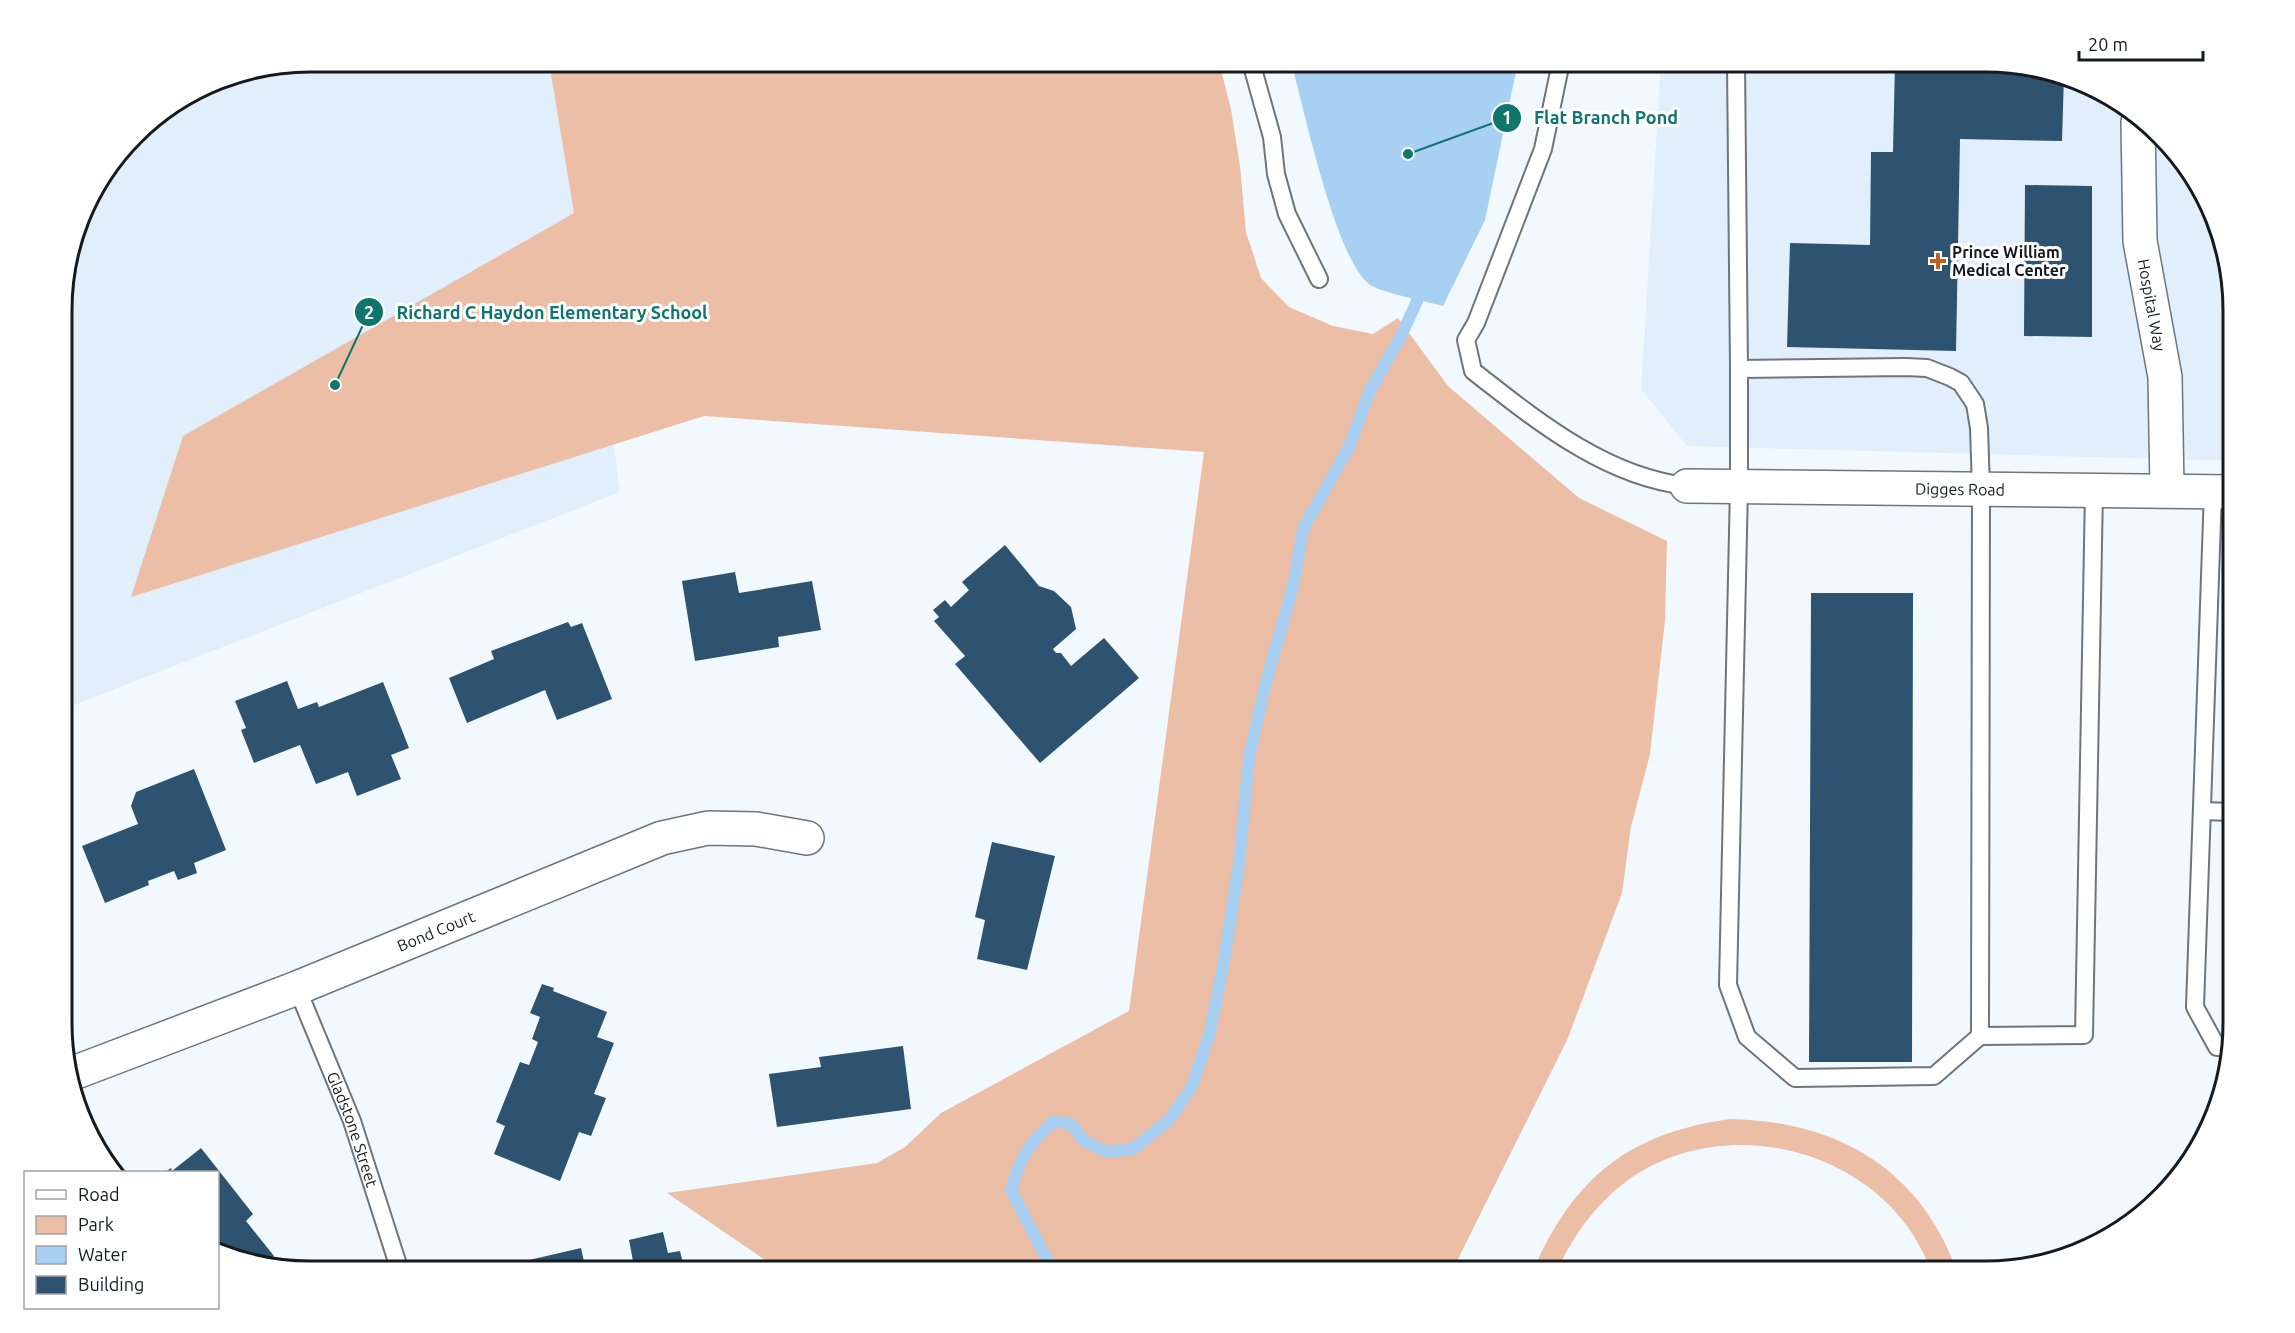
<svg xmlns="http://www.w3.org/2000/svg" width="2295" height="1333" font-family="Ubuntu,sans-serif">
	<rect width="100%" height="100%" fill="#f2f9fe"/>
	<!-- built -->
	<path fill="#e1effc" d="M310,62H563L620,492L64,709V278L87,200L146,123L215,80Z
		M1661,62H1986L2049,70L2109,95L2192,172L2220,230L2233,293V461L1687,446L1641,389Z"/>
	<!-- green -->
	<path fill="#ecbea6" d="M549,62H1219L1231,109L1240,166L1246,232L1261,278L1289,307L1333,326L1373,334L1398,318L1448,386L1579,498L1667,541L1665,620L1650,754L1631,827L1622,893L1568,1038L1452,1271H781L667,1193L877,1163L905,1147L941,1113L1129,1011L1204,452L704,416L131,597L183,436L574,213Z
		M1730,1119C1836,1121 1919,1167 1957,1271H1931C1890,1156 1739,1110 1637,1174C1600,1198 1575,1232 1557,1271H1533C1573,1178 1629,1133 1730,1119Z"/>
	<!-- water -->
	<path fill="#a8d0f2" d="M1291,62H1518L1485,220L1443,306C1429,302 1378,292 1369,284C1335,257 1304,108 1291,62Z"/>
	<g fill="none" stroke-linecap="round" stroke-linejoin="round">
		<!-- stream -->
		<path stroke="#a8d0f2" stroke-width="12" d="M1053,1271L1011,1190C1020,1158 1028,1144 1053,1122L1070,1123L1084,1141L1107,1152L1133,1149L1169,1120L1192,1086L1210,1032L1224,960L1239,864L1249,757L1265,686L1293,586L1303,529L1350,445L1369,392L1400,338L1418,299L1421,284"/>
	</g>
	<!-- building -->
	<path fill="#2e5370" d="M1895,62H1986L2049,70L2064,76L2062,141L1960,139L1956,351L1787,347L1790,243L1870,245L1871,152H1893Z
		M2025,185L2092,186V337L2024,336Z
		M1005,545L1039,586L1054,591L1071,607L1076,629L1053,649L1056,653H1061L1071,666L1104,638L1139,678L1040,763L955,664L965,656L934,621L939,617L933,610L945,600L951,607L969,590L962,582Z
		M735,572L739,593L812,581L821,630L778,637L779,647L695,661L682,581Z
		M1811,593H1913L1912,1062H1809Z
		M568,622L571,627L582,623L612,699L557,720L545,690L467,723L449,678L494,659L491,651Z
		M287,681L298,709L317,702L319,707L383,682L409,748L391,755L401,779L357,796L348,772L316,784L300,745L254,763L241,730L246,728L235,701Z
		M194,769L226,850L194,863L197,873L178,880L174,871L148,881L149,885L105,903L82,846L138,824L131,806L136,792Z
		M992,842L1055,856L1027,970L977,959L985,920L975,917Z
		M542,984L554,988L553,991L607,1012L597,1037L614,1043L594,1094L606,1098L591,1136L579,1132L560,1181L494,1154L505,1126L496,1122L520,1062L529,1065L538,1042L532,1039L540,1017L530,1013Z
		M903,1046L911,1109L777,1127L769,1074L821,1067L819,1057Z
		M201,1148L253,1214L246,1221L274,1256L262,1265L246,1263L218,1251V1172H165L171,1168L172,1171Z
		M663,1232L668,1253L680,1251L685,1271H590L633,1261L629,1240Z
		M581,1248L586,1271H527L525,1261Z"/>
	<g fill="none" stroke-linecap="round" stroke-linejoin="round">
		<defs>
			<g id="lane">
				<path d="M1251,62L1272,137L1276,174L1287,214L1319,279"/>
				<path d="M1561,62L1543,149L1476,323L1466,340L1473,371C1536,420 1605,477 1687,486"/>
				<path d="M1736,62L1739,369"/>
				<path d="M2213,491L2195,1007L2217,1047H2231"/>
				<path d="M2202,811L2233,812"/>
				<path id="s1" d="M297,988L352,1121L400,1271"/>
				<path d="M1980,1036L1934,1076L1795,1078L1747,1037L1728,985L1739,487V369L1906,367L1927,368L1950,377L1961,383L1975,404L1979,428L1981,489L1980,1036L2084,1035L2094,490"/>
			</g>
			<g id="street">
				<path id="s2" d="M2138,122L2140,241L2165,377L2167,489"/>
				<path id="s3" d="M1687,486L2233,492"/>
				<path id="s4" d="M71,1074L297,988L662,838L708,828L756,829L807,838"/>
			</g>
		</defs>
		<!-- lane casing -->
		<use href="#lane" stroke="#6e757b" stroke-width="20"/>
		<!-- street casing -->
		<use href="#street" stroke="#6e757b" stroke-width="36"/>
		<!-- lane -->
		<use href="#lane" stroke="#fff" stroke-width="16"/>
		<!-- street -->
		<use href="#street" stroke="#fff" stroke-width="33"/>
	</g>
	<!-- markers -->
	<path fill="#c16022" stroke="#fff" stroke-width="2" d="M1935 252h6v6h6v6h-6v6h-6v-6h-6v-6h6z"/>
	<g text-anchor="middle" stroke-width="6" stroke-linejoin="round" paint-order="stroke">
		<!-- poi labels -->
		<g font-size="16" font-weight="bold" fill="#171a1d" stroke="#fff" text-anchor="start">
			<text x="1952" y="258">Prince William<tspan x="1952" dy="18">Medical Center</tspan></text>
		</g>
		<!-- street labels -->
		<g font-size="16" fill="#171a1d" stroke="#fff">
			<text dy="6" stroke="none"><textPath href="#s2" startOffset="184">Hospital Way</textPath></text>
			<text dy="6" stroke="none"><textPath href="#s3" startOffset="273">Digges Road</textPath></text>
			<text dy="6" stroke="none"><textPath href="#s4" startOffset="392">Bond Court</textPath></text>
			<text dy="6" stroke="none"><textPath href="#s1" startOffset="152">Gladstone Street</textPath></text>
		</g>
	</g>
	<!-- crop -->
	<path d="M0 0H2295V1333H0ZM310 72H1985A238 238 0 0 1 2223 310V1023A238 238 0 0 1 1985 1261H310A238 238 0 0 1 72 1023V310A238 238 0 0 1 310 72Z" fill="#fff" fill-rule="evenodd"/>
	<path fill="none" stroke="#171a1d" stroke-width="3" d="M310 72H1985A238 238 0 0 1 2223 310V1023A238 238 0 0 1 1985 1261H310A238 238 0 0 1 72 1023V310A238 238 0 0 1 310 72Z"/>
	<!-- callouts -->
	<path fill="none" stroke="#0f766e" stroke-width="2" d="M1408 154L1507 118M335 385L369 312"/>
	<g fill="#0f766e" stroke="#fff" stroke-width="2">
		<circle cx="1408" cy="154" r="6"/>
		<circle cx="335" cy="385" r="6"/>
		<circle cx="1507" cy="118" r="15"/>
		<circle cx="369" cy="312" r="15"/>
	</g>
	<g font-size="18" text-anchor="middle" font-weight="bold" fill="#fff">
		<text x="1507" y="124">1</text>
		<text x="369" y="319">2</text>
	</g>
	<g font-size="18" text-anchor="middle" font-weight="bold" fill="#0f766e" stroke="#fff" stroke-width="6" stroke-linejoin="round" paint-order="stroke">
		<text x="1606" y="124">Flat Branch Pond</text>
		<text x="552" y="319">Richard C Haydon Elementary School</text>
	</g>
	<!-- legend -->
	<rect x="24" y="1171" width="195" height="138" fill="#ffffff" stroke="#a2a3a5" stroke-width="1.5"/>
	<rect x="36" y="1190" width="30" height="9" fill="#ffffff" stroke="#a2a3a5" stroke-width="1.5"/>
	<text x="78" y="1201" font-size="18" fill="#171a1d">Road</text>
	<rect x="36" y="1216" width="30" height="18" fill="#ecbea6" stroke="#a2a3a5" stroke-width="1.5"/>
	<text x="78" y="1231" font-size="18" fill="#171a1d">Park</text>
	<rect x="36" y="1246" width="30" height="18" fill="#a8d0f2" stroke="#a2a3a5" stroke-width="1.5"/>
	<text x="78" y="1261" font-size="18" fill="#171a1d">Water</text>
	<rect x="36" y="1276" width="30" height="18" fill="#2e5370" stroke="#a2a3a5" stroke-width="1.5"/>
	<text x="78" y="1291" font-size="18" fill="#171a1d">Building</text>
	<!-- scale -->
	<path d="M2079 51v9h124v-9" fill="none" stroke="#171a1d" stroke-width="3"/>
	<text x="2088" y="51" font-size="18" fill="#171a1d" stroke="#ffffff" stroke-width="4.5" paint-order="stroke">20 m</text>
</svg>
